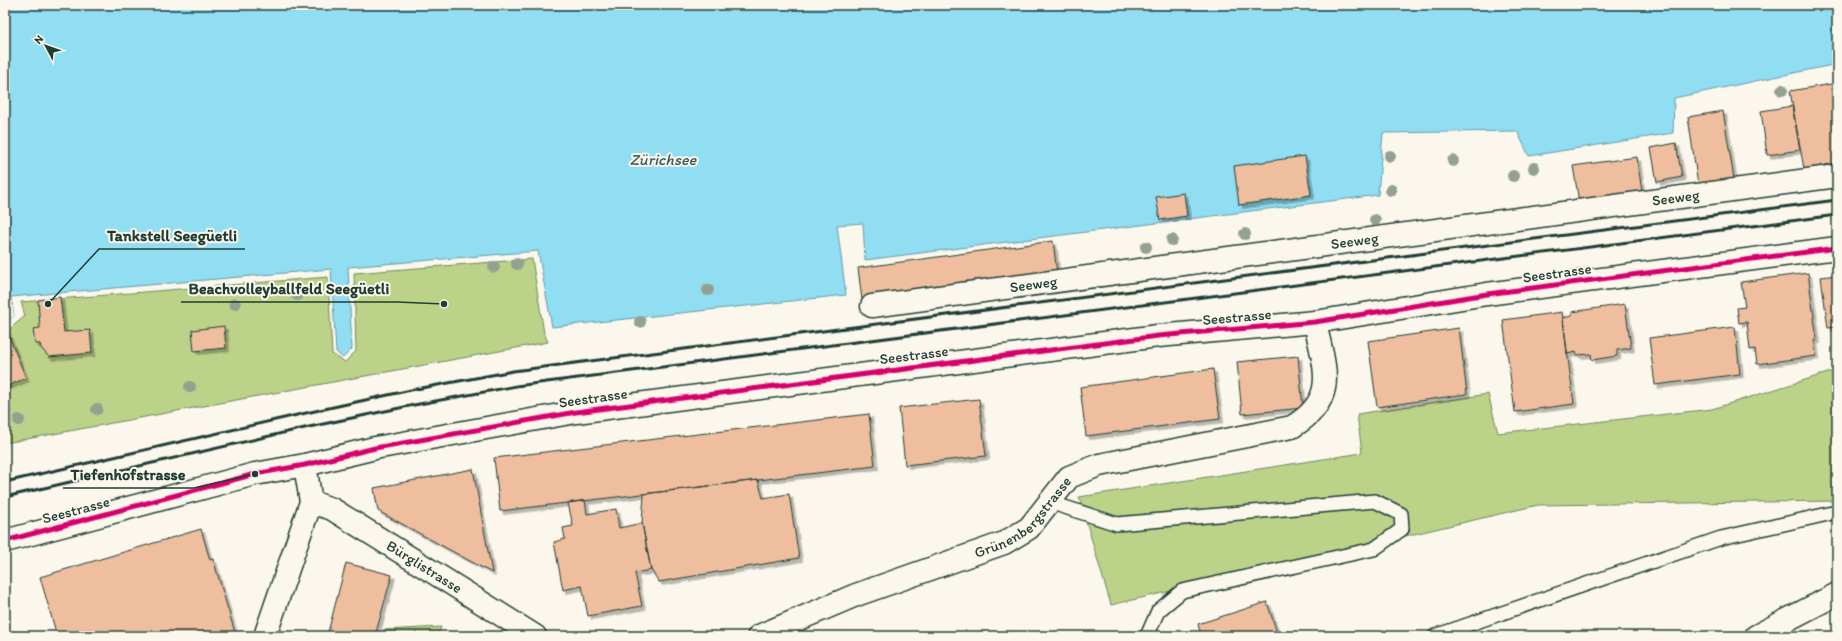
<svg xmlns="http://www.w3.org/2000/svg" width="1842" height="641" font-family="Itim,sans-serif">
	<defs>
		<filter id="shadow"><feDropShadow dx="3.5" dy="3.5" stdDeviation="0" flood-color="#0004"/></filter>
	</defs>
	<rect width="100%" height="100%" fill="#fbf7ec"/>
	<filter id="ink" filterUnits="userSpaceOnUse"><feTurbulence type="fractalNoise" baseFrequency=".025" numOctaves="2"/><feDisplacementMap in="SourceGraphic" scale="8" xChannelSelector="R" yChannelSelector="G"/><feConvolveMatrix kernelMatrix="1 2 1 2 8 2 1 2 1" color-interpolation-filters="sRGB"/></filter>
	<g filter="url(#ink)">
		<!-- green -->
		<path fill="#bcd289" stroke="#6e885e" d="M532,259L544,333L548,342L5,443V333L25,316L21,302L328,277L332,354L345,362L356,351L354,273Z
			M1837,370V501L1538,505L1111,605L1079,497L1362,453L1357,414L1488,394L1498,433L1712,409Z
			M441,627L438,636H382L383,630Z"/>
		<!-- water -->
		<path fill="#91ddf2" stroke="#639da6" d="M5,5H1837V64L1674,98L1673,133L1529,156L1517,131L1383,133L1378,195L865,260L863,223L837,225L846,295L552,327L538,251L348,267L352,349L343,358L336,352L331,269L11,297L14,316L5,321Z"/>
		<!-- pier -->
		<path fill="#fbf7ec" d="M5,295V296L11,297L14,316L5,321Z"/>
		<!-- building -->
		<path fill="#eebe9e" stroke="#1f3d34" filter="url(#shadow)" d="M1837,83V163L1804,169L1790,91Z
			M1792,106L1800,150L1767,155L1761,111Z
			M1723,111L1734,179L1698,185L1688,117Z
			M1676,143L1682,177L1657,182L1651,148Z
			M1305,156L1311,195L1239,205L1234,166Z
			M1637,157L1642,192L1579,202L1573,166Z
			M1184,193L1187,216L1160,220L1156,197Z
			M1053,241L1057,273L862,300L858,268Z
			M1808,273L1817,340H1814L1816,356L1757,364L1755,349L1750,350L1747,322L1739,323L1737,308L1745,307L1741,282Z
			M1837,275V327L1828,328L1821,277Z
			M60,297L64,332L90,330L92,353L49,357L41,348L40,344H35L33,329L40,328L38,300Z
			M1625,304L1631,348L1617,350V356L1592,360L1591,354L1577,355L1576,352L1567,354L1563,318L1572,316V312Z
			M1562,312L1574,404L1515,412L1503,320Z
			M224,326L226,348L194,351L192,330Z
			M5,327L26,378L5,387Z
			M1735,327L1740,374L1655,385L1649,338Z
			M1459,328L1467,394L1377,407L1368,341Z
			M1298,356L1303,408L1242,414L1237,362Z
			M1213,369L1220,419L1086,436L1080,387Z
			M979,399L986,456L905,465L899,408Z
			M869,414L875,466L500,511L494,458Z
			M473,469L492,573L378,511L374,488Z
			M758,480L763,498L789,494L799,558L659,582L651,570L642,523L644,494Z
			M585,500L587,514L616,509L619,528L642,523L651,570L635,573L642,606L588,616L582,586L563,590L554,542L565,539L563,528L573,526L568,503Z
			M201,529L210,560L213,559L236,636H57L40,577Z
			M346,563L392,575L375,636H327Z
			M1267,602L1278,636H1201L1198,624Z"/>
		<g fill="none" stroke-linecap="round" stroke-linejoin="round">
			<defs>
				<path id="service" d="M1049,502L1117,524L1375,501L1401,514L1402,529L1374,549L1182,591L1158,611L1147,636
					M1435,636L1721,538L1837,512"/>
				<g id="minor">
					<path id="s1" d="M872,306L1837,176"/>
					<path id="s2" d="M311,502L332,509L535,636"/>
					<path d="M265,636L311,502L305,465"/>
					<path id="s3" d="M759,636L856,595L1004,543L1029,528L1069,477L1099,465L1292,427C1340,398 1324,368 1315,322"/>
					<path d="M1756,636L1837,594"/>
				</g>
				<path id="primary" d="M5,541L255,474L305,465L375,448L576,412L1158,336L1315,322L1487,294L1837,248"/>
			</defs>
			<!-- service casing -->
			<use href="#service" stroke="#1f3d34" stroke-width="16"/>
			<!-- minor casing -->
			<use href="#minor" stroke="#1f3d34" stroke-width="25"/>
			<!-- primary casing -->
			<use href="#primary" stroke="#1f3d34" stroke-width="25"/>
			<!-- service -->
			<use href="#service" stroke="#fbf7ec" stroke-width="13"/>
			<!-- minor -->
			<use href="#minor" stroke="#fbf7ec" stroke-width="22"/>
			<!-- primary -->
			<use href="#primary" stroke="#fbf7ec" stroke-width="22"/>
			<!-- rail -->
			<path stroke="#1f3d34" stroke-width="3" d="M5,482L306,413L411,390L513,371L1837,200
				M5,497L309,427L414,405L516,386L1837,215"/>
			<defs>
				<path id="cycleway" d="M5,541L255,474L305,465L375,448L576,412L1158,336L1315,322L1487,294L1837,248"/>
			</defs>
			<!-- cycleway casing -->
			<use href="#cycleway" stroke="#fbf7ec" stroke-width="8"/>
			<!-- cycleway -->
			<use href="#cycleway" stroke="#d6006c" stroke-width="5"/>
		</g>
		<!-- trees -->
		<g fill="#93a190">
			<circle cx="1782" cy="90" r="6"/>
			<circle cx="1390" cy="156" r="6"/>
			<circle cx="1453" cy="161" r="6"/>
			<circle cx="1534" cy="168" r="6"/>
			<circle cx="1513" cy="176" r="6"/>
			<circle cx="1391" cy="190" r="6"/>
			<circle cx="1375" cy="220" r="6"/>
			<circle cx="1245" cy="234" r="6"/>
			<circle cx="1172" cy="240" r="6"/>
			<circle cx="1146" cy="247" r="6"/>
			<circle cx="517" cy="264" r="6"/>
			<circle cx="494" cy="267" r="6"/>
			<circle cx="708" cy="290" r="6"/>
			<circle cx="297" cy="295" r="6"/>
			<circle cx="235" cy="304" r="6"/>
			<circle cx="640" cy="322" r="6"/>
			<circle cx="190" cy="387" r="6"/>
			<circle cx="97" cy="409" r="6"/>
			<circle cx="19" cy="420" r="6"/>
		</g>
	</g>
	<g text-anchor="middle" stroke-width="4" stroke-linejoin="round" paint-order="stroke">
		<!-- street labels -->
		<g font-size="15" fill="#1f3d34" stroke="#fbf7ec">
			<text dy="5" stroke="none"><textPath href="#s1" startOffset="811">Seeweg</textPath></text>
			<text dy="5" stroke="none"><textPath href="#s1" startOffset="487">Seeweg</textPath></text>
			<text transform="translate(1557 273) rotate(-8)" y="5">Seestrasse</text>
			<text dy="5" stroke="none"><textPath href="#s1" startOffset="163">Seeweg</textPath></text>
			<text transform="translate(1237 317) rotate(-5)" y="5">Seestrasse</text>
			<text transform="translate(914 355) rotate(-7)" y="5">Seestrasse</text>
			<text transform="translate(593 398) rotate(-8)" y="5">Seestrasse</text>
			<text transform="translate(76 510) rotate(-15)" y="5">Seestrasse</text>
			<text dy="5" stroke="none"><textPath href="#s3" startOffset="293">Grünenbergstrasse</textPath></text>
			<text dy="5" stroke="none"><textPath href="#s2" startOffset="131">Bürglistrasse</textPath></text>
		</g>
		<!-- water labels -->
		<g font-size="16" font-style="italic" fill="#365d5a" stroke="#fbf7ec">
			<text x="663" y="165">Zürichsee</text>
		</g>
	</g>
	<!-- callouts -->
	<path fill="none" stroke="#1f3d34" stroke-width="1.5" d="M48 304L99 249H245M444 304L397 302H181M255 474L194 488H63"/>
	<g fill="#1f3d34" stroke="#fbf7ec" stroke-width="1.5">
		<circle cx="48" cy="304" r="4"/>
		<circle cx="444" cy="304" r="4"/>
		<circle cx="255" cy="474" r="4"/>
	</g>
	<g font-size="16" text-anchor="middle" font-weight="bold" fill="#1f3d34" stroke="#fbf7ec" stroke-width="4" stroke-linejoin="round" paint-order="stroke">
		<text x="172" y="241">Tankstell Seegüetli</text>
		<text x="289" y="294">Beachvolleyballfeld Seegüetli</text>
		<text x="128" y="480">Tiefenhofstrasse</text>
	</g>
	<!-- margin -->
	<rect width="1842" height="641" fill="none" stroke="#fbf7ec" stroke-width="20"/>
	<rect x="10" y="10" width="1822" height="621" fill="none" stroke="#1f3d34" stroke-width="1.5" filter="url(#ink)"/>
	<!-- north arrow -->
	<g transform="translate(46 46) rotate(311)" stroke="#fbf7ec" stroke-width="3" paint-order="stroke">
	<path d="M0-3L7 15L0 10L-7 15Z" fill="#1f3d34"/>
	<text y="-6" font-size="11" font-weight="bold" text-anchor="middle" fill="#1f3d34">N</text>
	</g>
</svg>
